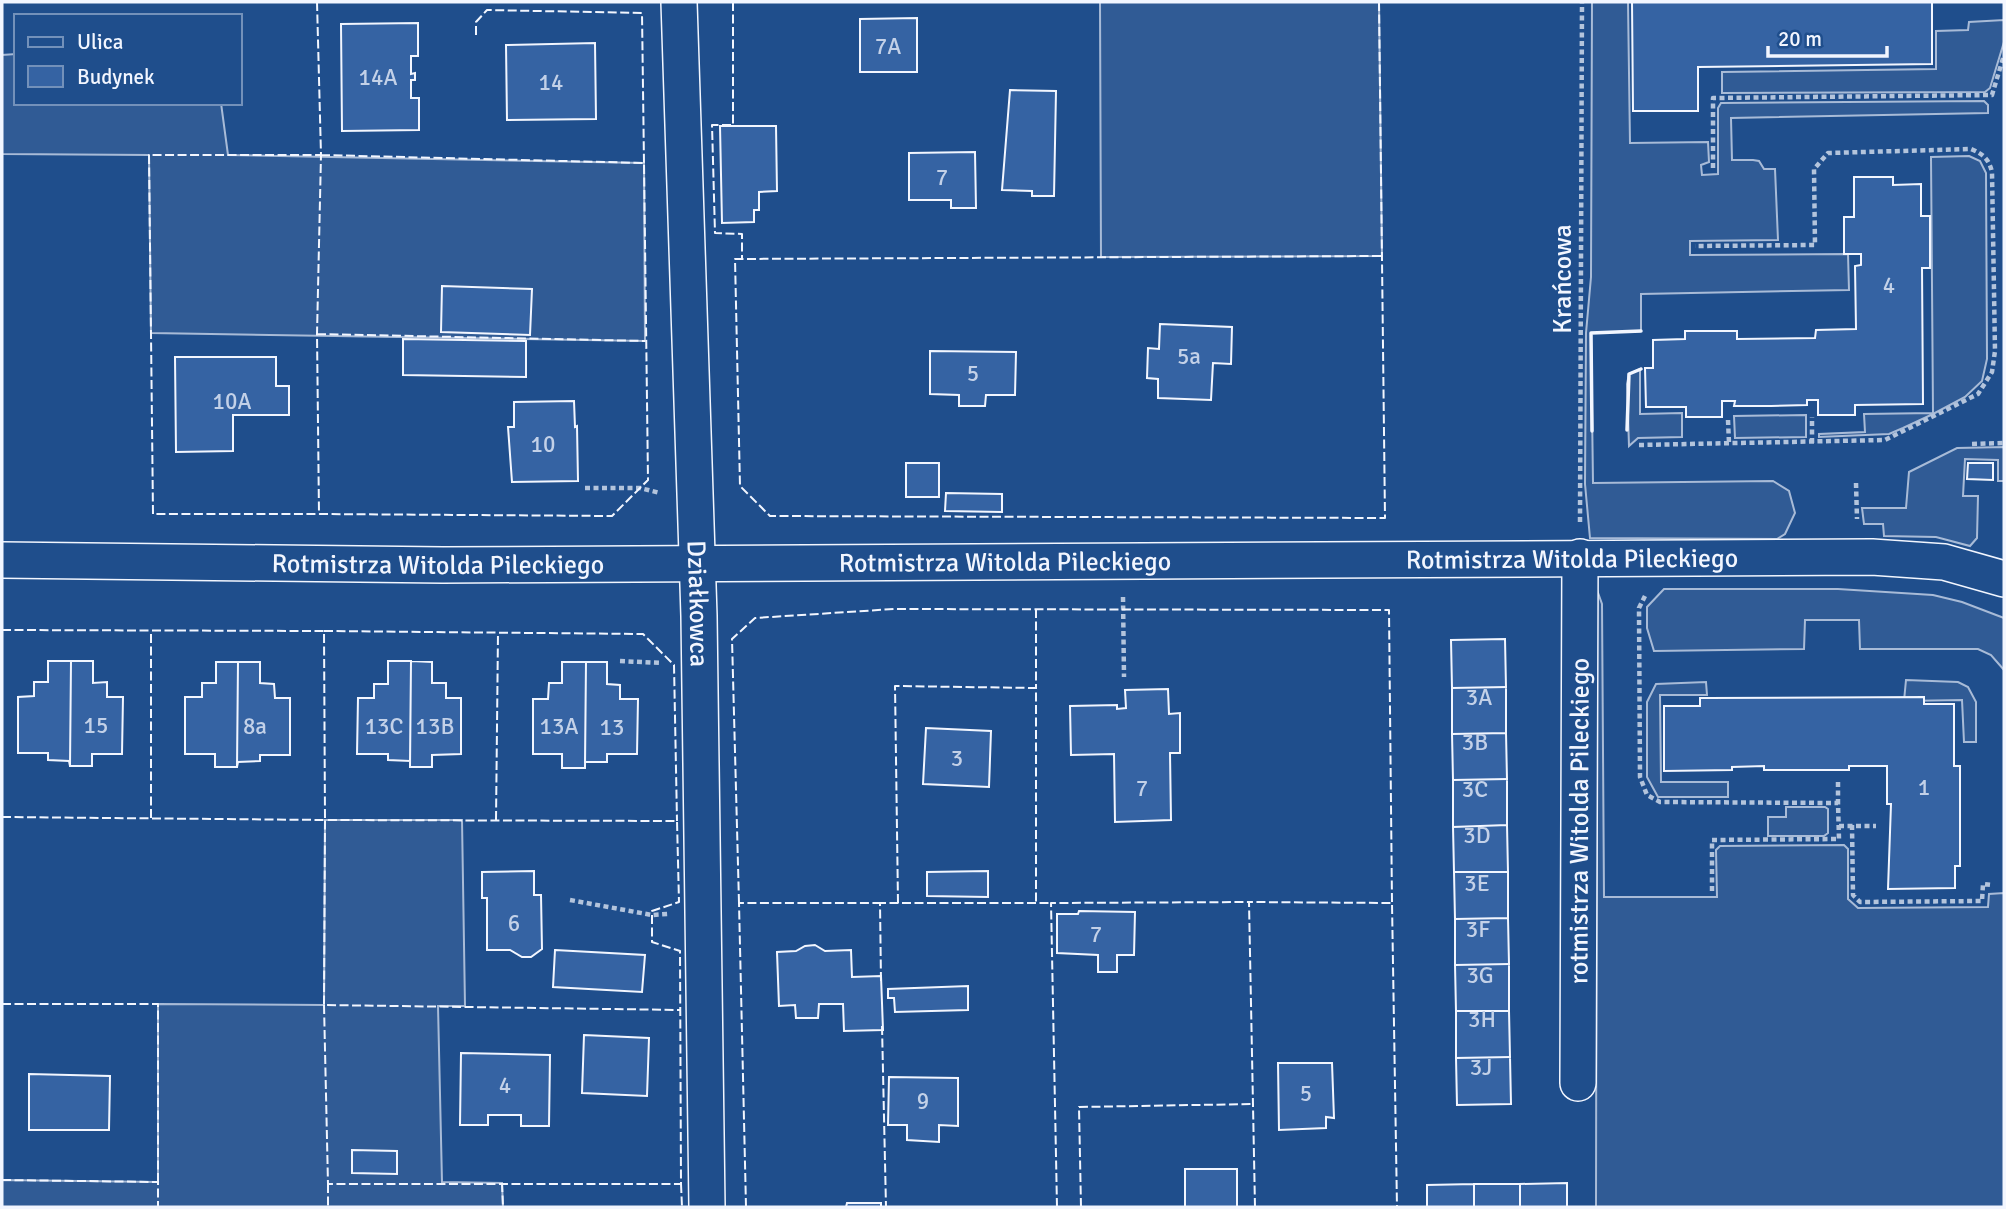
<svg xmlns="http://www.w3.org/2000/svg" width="2006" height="1209" font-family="Signika,sans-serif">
	<rect width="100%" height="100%" fill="#1f4e8c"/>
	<!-- built -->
	<path fill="#305b95" stroke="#a8bbd7" stroke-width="2" d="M1100,2H1379L1382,256L1101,257Z
		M1592,2H1628L1630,143L1708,142L1709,162L1701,165L1702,175L1718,174V108L1721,103L1984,101L1988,105V113L1731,118L1732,160H1753L1759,161L1764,169H1775L1778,240L1690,241V255L1848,254L1849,290L1641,294V331L1591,333L1593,483L1773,481L1789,491L1795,513L1785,534L1777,539L1590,538L1585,484L1586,333L1591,277Z
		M2004,20V42L1990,88L1985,92L1722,93V72L1936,69V31L1968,30L1969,22Z
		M16,54V103H221L228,155L644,163L645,341L151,333L149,155L2,154V55Z
		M1969,156L1980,161L1986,173L1987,359L1982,381L1965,397L1933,414L1903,428L1889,434L1819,437V434L1865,432L1864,414L1933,413L1931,157Z
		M1640,369V414L1682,413V437L1638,438L1629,446L1627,384L1629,374Z
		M1806,415V437L1735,438L1734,416Z
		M2004,447V481H1998V460L1965,459L1963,496H1978L1977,538L1970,546L1936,537L1884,536L1883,524H1864L1862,508H1906L1909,472L1957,448Z
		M1664,589H1838L1933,595L1962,602L2004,618V670L1991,655L1978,649H1860L1859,620H1805L1804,649L1654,651L1647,628V607Z
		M1597,590L1602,604L1604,897H1717L1716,850L1720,846L1844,845L1848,849V899L1858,908L1988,907L1989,894L2004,893V1207H1596Z
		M1906,680L1958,682L1968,687L1976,702V742H1964L1962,700L1904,701Z
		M1706,682L1707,695H1660L1661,782H1728V797H1658L1647,777V702L1656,684Z
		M1786,807H1825L1828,809V833L1824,836H1768V817H1786Z
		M325,820H462L465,1006H438L442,1182L502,1183L503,1207H2V1180L158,1182V1004L324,1005Z"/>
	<!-- building -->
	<path fill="#3563a3" stroke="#f2f6ff" stroke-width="2" d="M1632,2H1932V64L1698,67V111H1633Z
		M917,18V72H860V19Z
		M418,23V56H411V74L415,73V80H411V98H419V130L342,131L341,24Z
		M595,43L596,119L507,120L506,45Z
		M1010,90L1056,91L1054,196H1032V191L1002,190Z
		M720,126H776L777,191L759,192V210H754V222L722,223Z
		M975,152L976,208H951V200H909V153Z
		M1854,177H1893V185L1921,184V216H1930V268H1922L1923,404L1855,405V415H1818V400H1807V405L1771,406H1734L1735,401H1722V417H1686V407H1646L1645,368H1653V340L1685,339V331H1737V339L1815,338L1816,330L1856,329L1855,266L1861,265V254H1844V217H1854Z
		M442,286L532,289L530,335L441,332Z
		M1160,324L1232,327L1231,364L1213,363L1211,400L1158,398V379L1147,378L1148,348L1159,349Z
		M403,339L526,341V377L403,375Z
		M930,351L1016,352L1015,395H986L985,406H959V395L930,394Z
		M175,357H276V386H289V415H233V451L176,452Z
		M574,401L575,427L577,426L578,481L512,482L508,427H514V402Z
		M906,463H939V497H906Z
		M1968,463H1993V480L1967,479Z
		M946,493L1002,494V512L945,511Z
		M1505,639L1506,687L1452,688L1451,640Z
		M48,661H71L70,766L69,761L48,760V753H18V697L34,696V682H48Z
		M71,661H93V683L107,682V697H123L122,754H92V766H70Z
		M388,661H411L410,761L388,760V754H357L358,698H374V684H388Z
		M411,661L432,662V683H446V698H461V754L432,755V767H410Z
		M216,662H238L237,767H215V754H185V697H202V683H216Z
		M238,662H260V683L274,684L275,698H290V755H260V761L238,762L237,767Z
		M562,662H586L585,768H562V754H533V699H548L549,683H562Z
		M586,662H607V684L620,685V699H638L637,754H607V762H585Z
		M1506,687V733L1452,734V688Z
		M1168,689L1169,714L1180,713V753H1170L1171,820L1115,822L1114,754L1071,755L1070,706L1117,705V709L1126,708L1125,690Z
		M1924,697V704H1954V766H1960V866H1955V888L1888,889L1891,804H1887V766H1849V770H1764V766L1732,767V770L1664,771V706H1700V698H1708Z
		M926,728L991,731L989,787L923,784Z
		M1506,733L1507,779L1453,780L1452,734Z
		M1507,779V825L1453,827V780Z
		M1507,825L1508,872H1454L1453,827Z
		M534,871V895H541L542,949L531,957H522L510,950H487V898H482V872Z
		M988,871V897L927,896V872Z
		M1454,872H1508V918L1455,919Z
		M1079,911L1135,912L1134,955H1117V972H1098V955L1057,953V914H1078Z
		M1508,918L1509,964L1455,965V919Z
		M815,945L825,951L851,950L852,977L881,976L883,1030L844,1031L843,1004H819L818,1018H796L795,1005L779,1006L777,952L796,951L805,946Z
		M555,950L645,955L642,992L553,987Z
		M1509,964V1011H1456L1455,965Z
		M968,986V1010L895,1012L894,998H888V989Z
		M1456,1011H1509L1510,1057L1456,1058Z
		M584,1035L649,1038L647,1096L582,1093Z
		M461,1053L550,1055L549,1126H521V1115H488V1125H460Z
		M1510,1057L1511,1104L1457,1105L1456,1058Z
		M1278,1063H1332L1334,1118L1326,1117V1128L1279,1130Z
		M29,1074L110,1076L109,1130H29Z
		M889,1077L958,1078V1126L939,1125V1142L907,1140V1125H888Z
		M352,1150L397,1151V1174L352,1173Z
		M1185,1169H1237V1207H1185Z
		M1567,1183V1207H1520V1184Z
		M1474,1184V1207H1427V1185Z
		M1474,1184H1520V1207H1474Z
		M847,1203H881V1207H846Z"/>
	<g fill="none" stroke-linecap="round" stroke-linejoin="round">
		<defs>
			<g id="street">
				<path id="s1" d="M679,2L699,616L707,1207"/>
				<path id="s2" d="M2,560L443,565L1872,557L1944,562L2004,579"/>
				<path id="s3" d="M1578,1083L1580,557"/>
			</g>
		</defs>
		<!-- street casing -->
		<use href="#street" stroke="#f2f6ff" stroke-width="38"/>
		<!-- path -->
		<path stroke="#b3c4dc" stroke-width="4.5" stroke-dasharray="5 3.5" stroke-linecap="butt" d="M1713,168V98L1992,95L2004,55
			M1728,420L1729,443
			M1812,443V417
			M1972,444L2004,443
			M1639,445L1885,440L1978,394L1992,372L1995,351L1992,172C1989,159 1983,154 1971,149L1828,153L1814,169L1815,245L1695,246
			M1856,483L1857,519
			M585,488H640L660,493
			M1580,522L1582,2
			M1645,596L1639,608L1640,777L1647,795L1660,802L1838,803L1839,839L1712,840V891
			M1123,597L1124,677
			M620,661L662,663
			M1838,782V803
			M1852,825L1853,895L1860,902L1982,901L1983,884L1992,885
			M1839,826H1876
			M570,900L652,915L668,914"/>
		<!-- street -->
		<use href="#street" stroke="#1f4e8c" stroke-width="35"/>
		<!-- fence -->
		<path stroke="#f2f6ff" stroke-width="2" stroke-dasharray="9 3.5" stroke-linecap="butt" d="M317,2L321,155H149L153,514H319
			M733,2V125H712L715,233L742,234V259
			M1379,2L1385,518L770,516L740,486L735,259L1382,256
			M476,35V22L487,10L642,13L644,163
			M321,155L644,163L648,480L612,516L319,514L317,334Z
			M317,334L645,341
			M1036,609V688
			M2,630L324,631L325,820L2,817
			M324,631L643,634L674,665L677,821
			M151,818V631
			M496,820L498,633
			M739,903L732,639L755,618L894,609L1389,610L1392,903
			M898,903L895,686L1036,688V903
			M881,981L880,903H1051
			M2,1004H158V1182
			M324,1005L328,1184H681L680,951L652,942V911L679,902L677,821L325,820L324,1005L681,1010
			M882,1026L886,1207
			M2,1180L158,1182V1207
			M502,1183L503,1207
			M328,1184V1207
			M681,1184L682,1207
			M746,1207L739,903H880
			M1057,1207L1051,903L1249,902
			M1081,1207L1079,1107L1253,1104
			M1255,1207L1249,902L1392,903L1397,1207"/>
		<!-- wall -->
		<path stroke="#f2f6ff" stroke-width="3.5" d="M1627,430L1629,374L1641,369
			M1592,431L1591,333L1641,331"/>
	</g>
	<g text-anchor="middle" stroke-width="5" stroke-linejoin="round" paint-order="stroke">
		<!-- number labels -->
		<g font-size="23" fill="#c3d1e8">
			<text x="888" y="54">7A</text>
			<text x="378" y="85">14A</text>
			<text x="551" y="90">14</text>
			<text x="942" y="185">7</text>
			<text x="1889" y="293">4</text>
			<text x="1189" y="364">5a</text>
			<text x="973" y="381">5</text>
			<text x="232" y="409">10A</text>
			<text x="543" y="452">10</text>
			<text x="1479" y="705">3A</text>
			<text x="96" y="733">15</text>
			<text x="255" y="734">8a</text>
			<text x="384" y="734">13C</text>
			<text x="435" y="734">13B</text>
			<text x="559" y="734">13A</text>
			<text x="612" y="735">13</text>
			<text x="1475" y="750">3B</text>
			<text x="957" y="766">3</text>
			<text x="1924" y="795">1</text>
			<text x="1142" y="796">7</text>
			<text x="1475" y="797">3C</text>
			<text x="1477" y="843">3D</text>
			<text x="1477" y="891">3E</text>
			<text x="514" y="931">6</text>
			<text x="1478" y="937">3F</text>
			<text x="1096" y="942">7</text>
			<text x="1480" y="983">3G</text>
			<text x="1482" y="1027">3H</text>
			<text x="1481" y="1075">3J</text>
			<text x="505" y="1093">4</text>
			<text x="1306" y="1101">5</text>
			<text x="923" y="1109">9</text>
		</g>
		<!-- street labels -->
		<g font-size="26" fill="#f2f6ff" stroke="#1f4e8c">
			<text transform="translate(1562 279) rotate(-90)" y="9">Krańcowa</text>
			<text dy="9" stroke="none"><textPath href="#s2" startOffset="1570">Rotmistrza Witolda Pileckiego</textPath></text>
			<text dy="9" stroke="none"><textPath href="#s2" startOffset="1003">Rotmistrza Witolda Pileckiego</textPath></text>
			<text dy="9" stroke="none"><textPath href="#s2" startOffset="436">Rotmistrza Witolda Pileckiego</textPath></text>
			<text dy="9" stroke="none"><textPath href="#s1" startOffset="602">Działkowca</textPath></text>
			<text dy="9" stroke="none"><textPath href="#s3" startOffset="262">rotmistrza Witolda Pileckiego</textPath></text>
		</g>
	</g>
	<!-- border -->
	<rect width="2006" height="1209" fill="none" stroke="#f2f6ff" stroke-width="7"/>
	<!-- legend -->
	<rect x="14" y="14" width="228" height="91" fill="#1f4e8c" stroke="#7391ba" stroke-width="2"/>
	<rect x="28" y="37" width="35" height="10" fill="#1f4e8c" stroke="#7391ba" stroke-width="2"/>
	<text x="77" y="49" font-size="21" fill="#f2f6ff">Ulica</text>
	<rect x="28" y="66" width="35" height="21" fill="#3563a3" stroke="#7391ba" stroke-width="2"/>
	<text x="77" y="84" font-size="21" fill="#f2f6ff">Budynek</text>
	<!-- scale -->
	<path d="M1768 46v10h119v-10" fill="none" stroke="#f2f6ff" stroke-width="3.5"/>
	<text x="1778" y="46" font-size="21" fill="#f2f6ff" stroke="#1f4e8c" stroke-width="5" paint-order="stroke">20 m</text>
</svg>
